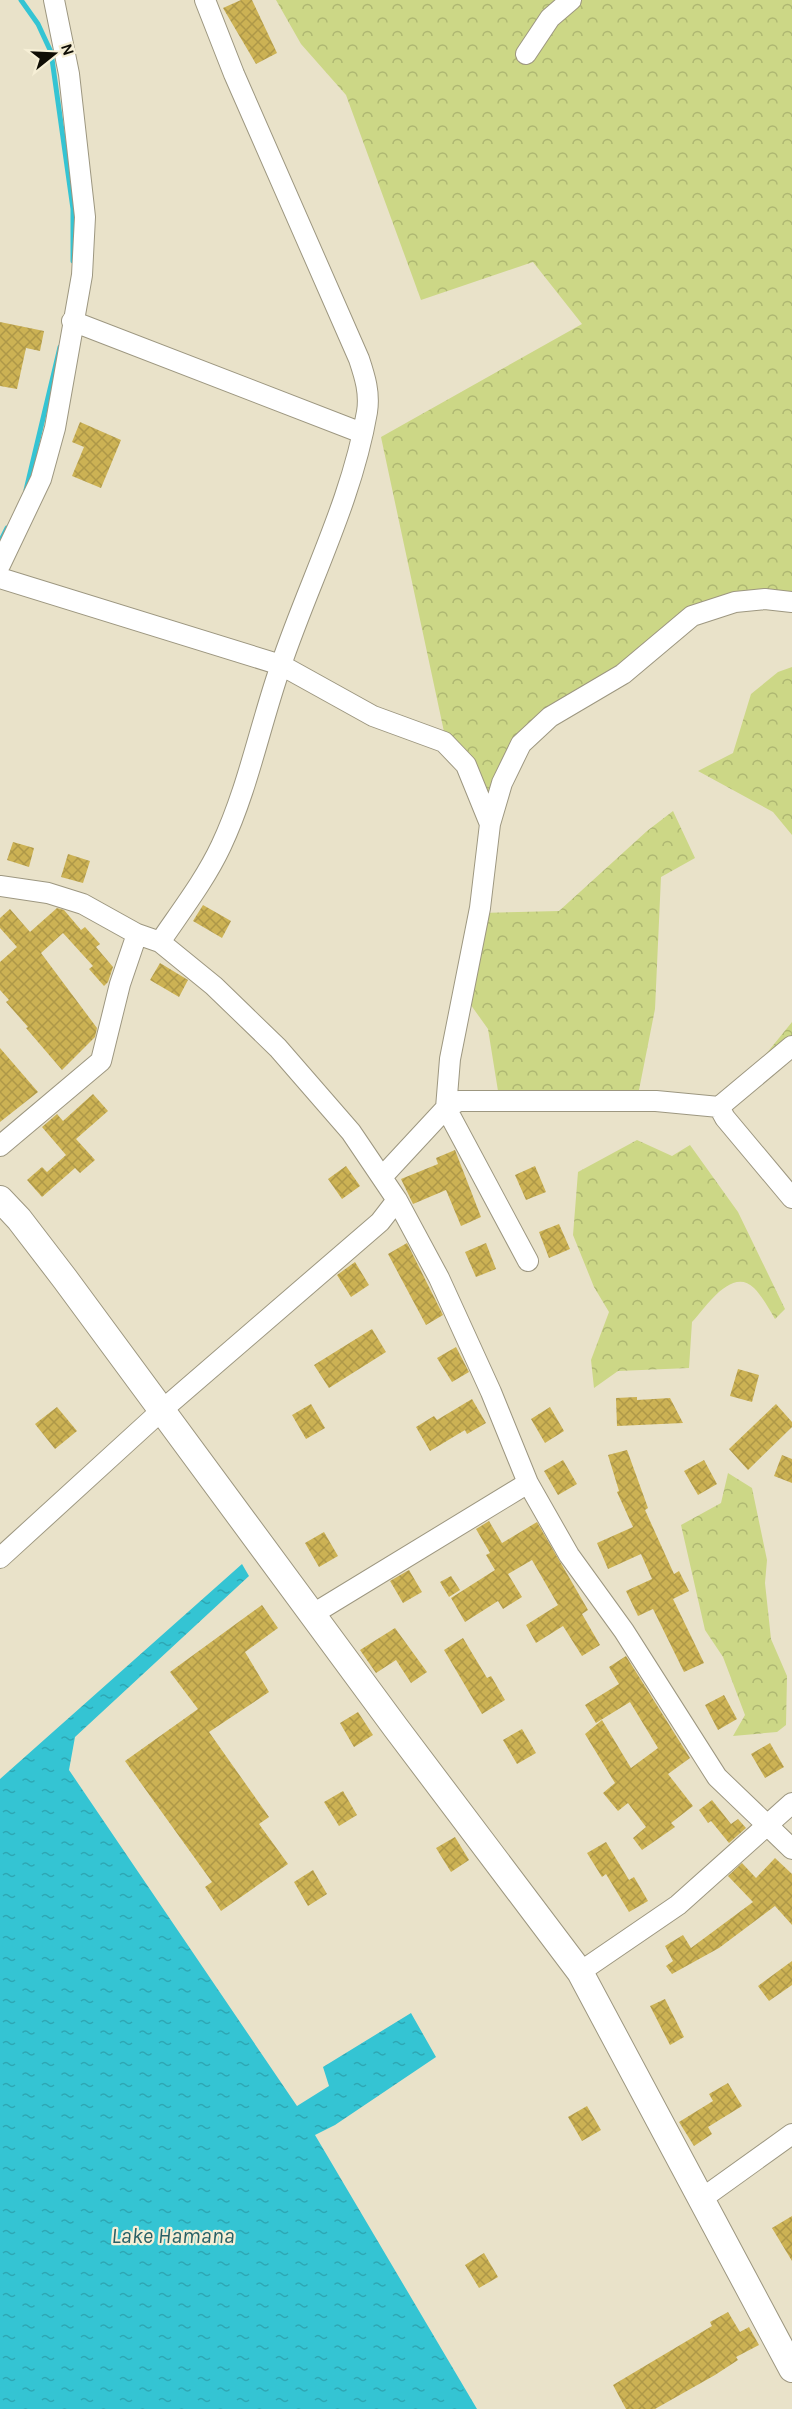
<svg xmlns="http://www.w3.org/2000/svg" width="792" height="2409" font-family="Karla,sans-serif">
	<defs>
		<pattern id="forest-crowns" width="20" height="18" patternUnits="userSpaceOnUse" patternTransform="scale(1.5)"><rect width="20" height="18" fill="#ccd786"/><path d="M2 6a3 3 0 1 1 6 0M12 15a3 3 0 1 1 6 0" fill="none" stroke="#aeb772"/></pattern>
		<pattern id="water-ripples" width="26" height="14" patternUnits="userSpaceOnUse" patternTransform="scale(1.5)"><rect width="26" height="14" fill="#34c4d3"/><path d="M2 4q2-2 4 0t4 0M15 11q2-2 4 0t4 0" fill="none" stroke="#2da7b4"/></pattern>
		<pattern id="building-cross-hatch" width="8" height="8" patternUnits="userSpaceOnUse" patternTransform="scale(1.5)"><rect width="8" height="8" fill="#ccb254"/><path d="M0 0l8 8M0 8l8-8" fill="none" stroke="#ae9848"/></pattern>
	</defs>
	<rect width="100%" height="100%" fill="#e9e2c9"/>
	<!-- forest -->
	<path fill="url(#forest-crowns)" d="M276,0H792V600L714,607L530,736L482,806L446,741L381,437L582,324L533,262L421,300L346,95L301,44Z
		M792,667V835L773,812L698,771L733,753L751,694L778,672Z
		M673,811L695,858L661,877L655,1009L639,1090L498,1091L488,1029L468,1001L479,913L559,911L647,831Z
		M792,1022V1040L745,1080Z
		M637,1140L672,1156L690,1145L738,1212L785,1309L775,1319C769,1309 762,1296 754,1288C732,1266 706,1307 692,1322L689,1368L618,1371L594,1388L591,1360L609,1312L594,1287L573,1235L578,1172Z
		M728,1473L752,1488L767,1560L765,1583L771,1639L787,1676L786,1725L777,1732L733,1736L745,1715L723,1657L705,1630L681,1525L721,1503Z"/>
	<!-- water -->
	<path fill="url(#water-ripples)" d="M242,1564L249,1576L75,1737L69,1770L297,2106L329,2086L323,2067L411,2013L436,2057L335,2125L315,2135L477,2409H0V1779Z"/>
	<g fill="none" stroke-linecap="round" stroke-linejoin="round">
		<!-- stream -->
		<path stroke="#34c4d3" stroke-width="5" d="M21,0L38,24L51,52L73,209V261
			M26,490L60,347
			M0,542L7,528"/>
	</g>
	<!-- building -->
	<path fill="url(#building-cross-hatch)" d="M241,0H252L277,53L256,64L223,8Z
		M0,322L44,331L40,351L26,348L17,389L0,386Z
		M80,422L121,440L101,488L72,476L84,447L72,442Z
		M13,842L34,848L29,867L7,860Z
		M68,854L90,861L83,883L61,877Z
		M203,905L231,921L222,938L193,921Z
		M57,908L64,910L81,930L85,927L100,944L96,947L113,967L108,982L104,986L89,969L93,966L63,933L41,953L97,1028L95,1037L62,1070L26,1028L28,1027L6,1002L9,1000L0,990V962L17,947L0,928V918L10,909L30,932Z
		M160,963L188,980L179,997L150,980Z
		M0,1048L38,1092L0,1122Z
		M93,1094L108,1111L76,1139L95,1160L80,1173L75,1168L42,1197L27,1180L42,1167L47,1172L66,1155L42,1127L57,1114L63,1121Z
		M455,1150L481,1217L461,1226L446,1190L413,1204L401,1179L438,1164L436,1158Z
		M346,1166L360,1186L342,1199L328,1179Z
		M535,1166L546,1192L526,1200L515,1175Z
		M559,1224L570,1249L549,1258L539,1232Z
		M407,1243L443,1315L426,1325L388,1254Z
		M486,1243L496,1269L476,1277L465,1252Z
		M355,1262L369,1285L351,1297L337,1275Z
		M372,1329L386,1352L329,1388L314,1365Z
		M456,1347L469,1372L452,1382L437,1358Z
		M738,1369L759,1375L752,1402L730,1396Z
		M637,1397V1400L670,1398L683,1423L617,1426L616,1398Z
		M472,1399L486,1423L467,1434L465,1430L430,1451L416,1427L434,1416L437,1420Z
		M311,1404L325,1428L306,1439L292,1415Z
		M776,1404L792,1422V1427L748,1470L729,1449Z
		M57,1407L77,1431L55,1449L35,1424Z
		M550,1407L564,1431L545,1443L531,1419Z
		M627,1450L648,1508L645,1510L674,1574L679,1571L689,1591L673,1599L704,1663L684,1672L653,1609L638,1616L626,1591L652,1579L641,1554L608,1569L597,1543L633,1527L617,1492L619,1491L608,1455Z
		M782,1455L792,1459V1483L774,1476Z
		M563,1460L577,1484L558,1495L544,1471Z
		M704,1460L717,1484L698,1495L684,1471Z
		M489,1521L502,1543L537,1522L588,1610L582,1614L600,1645L582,1656L563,1626L536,1643L526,1625L558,1605L532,1560L508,1574L522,1597L503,1609L498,1601L465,1622L451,1598L495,1570L486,1555L490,1553L476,1529Z
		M324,1532L338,1556L319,1567L305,1543Z
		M409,1570L422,1592L403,1603L390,1581Z
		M451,1576L460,1590L449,1597L440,1582Z
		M262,1605L278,1628L245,1652L269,1692L209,1732L269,1817L259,1824L288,1864L221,1911L205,1887L212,1882L125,1761L198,1709L170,1672Z
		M395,1628L427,1672L411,1683L396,1660L376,1673L360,1650Z
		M463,1638L487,1678L491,1676L505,1700L482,1714L444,1650Z
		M626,1656L690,1758L668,1774L693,1806L671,1823L675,1827L642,1850L633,1838L646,1827L628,1803L618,1811L603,1793L615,1783L585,1734L602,1720L631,1768L658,1748L630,1702L596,1723L585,1705L619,1684L609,1667Z
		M724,1695L737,1719L718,1730L705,1705Z
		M358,1712L373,1735L354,1747L340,1723Z
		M522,1729L536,1753L517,1764L503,1740Z
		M770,1743L784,1767L765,1778L751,1754Z
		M343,1791L357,1815L339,1826L324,1802Z
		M712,1800L731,1824L738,1819L746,1828L729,1843L711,1821L708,1823L699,1810Z
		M455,1837L469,1860L451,1872L436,1848Z
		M606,1842L629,1880L634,1877L648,1901L629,1912L606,1874L602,1877L587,1853Z
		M775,1858L792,1874V1925L775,1906L719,1948L672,1974L666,1966L673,1961L665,1946L683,1935L691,1948L753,1902L728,1876L742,1863L756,1878Z
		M313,1870L327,1894L308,1906L294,1882Z
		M792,1961V1985L769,2001L758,1986Z
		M665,1999L684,2037L670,2045L650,2006Z
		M728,2083L742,2106L708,2127L712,2134L694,2146L679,2122L713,2101L709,2094Z
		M587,2106L601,2130L582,2141L568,2117Z
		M792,2216V2261L772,2228Z
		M484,2253L498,2277L479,2288L465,2265Z
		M728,2312L740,2332L749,2327L759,2345L736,2357L738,2360L715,2375L655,2409H626L613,2385L712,2326L710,2322Z"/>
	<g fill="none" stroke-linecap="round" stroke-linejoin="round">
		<defs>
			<path id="minor" d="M526,54L550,18L571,0
				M72,321L362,433
				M0,565L41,479L55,428L82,275L85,217L69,74L54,0
				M0,578L281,665L373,716L444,742L466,765L490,824
				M0,886L48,893L83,904L137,934L160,942L214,986L278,1048L351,1132L397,1200L439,1278L491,1392L528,1483L569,1555L624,1631L717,1777L792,1849
				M160,942C181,911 205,880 221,846C248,789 260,725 281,665C309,582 352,500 367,412C370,393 365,377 359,359L234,74L205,0
				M792,1046L719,1107L725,1118L792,1198
				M0,1146L101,1061L120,984L137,934
				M382,1177L446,1108L459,1101H656L719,1107
				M528,1261L446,1108L450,1059L480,908L490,824L502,783L521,744L550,717L623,674L692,616L735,602L765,599L792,602
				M0,1558L161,1411L380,1222L397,1200
				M313,1614L528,1483
				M580,1972L678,1905L792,1803
				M700,2200L792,2134"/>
			<path id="tertiary" d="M0,1199L19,1219L65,1279L396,1728L580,1972L792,2369"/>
		</defs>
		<!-- minor casing -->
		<use href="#minor" stroke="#9d9780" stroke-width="22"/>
		<!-- tertiary casing -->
		<use href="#tertiary" stroke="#9d9780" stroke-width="28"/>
		<!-- minor -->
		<use href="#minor" stroke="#fff" stroke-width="20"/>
		<!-- tertiary -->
		<use href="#tertiary" stroke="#fff" stroke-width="26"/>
	</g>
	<g text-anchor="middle" stroke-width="4.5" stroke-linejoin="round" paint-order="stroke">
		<!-- water labels -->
		<g font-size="22" font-style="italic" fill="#286066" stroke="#f6efd6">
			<text x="173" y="2243">Lake Hamana</text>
		</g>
	</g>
	<!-- north arrow -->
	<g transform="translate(54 54) rotate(72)" stroke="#f6efd6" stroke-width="4.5" paint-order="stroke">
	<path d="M0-4.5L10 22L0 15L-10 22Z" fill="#0f0d05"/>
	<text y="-9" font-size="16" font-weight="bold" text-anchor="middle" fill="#0f0d05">N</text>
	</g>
</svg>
